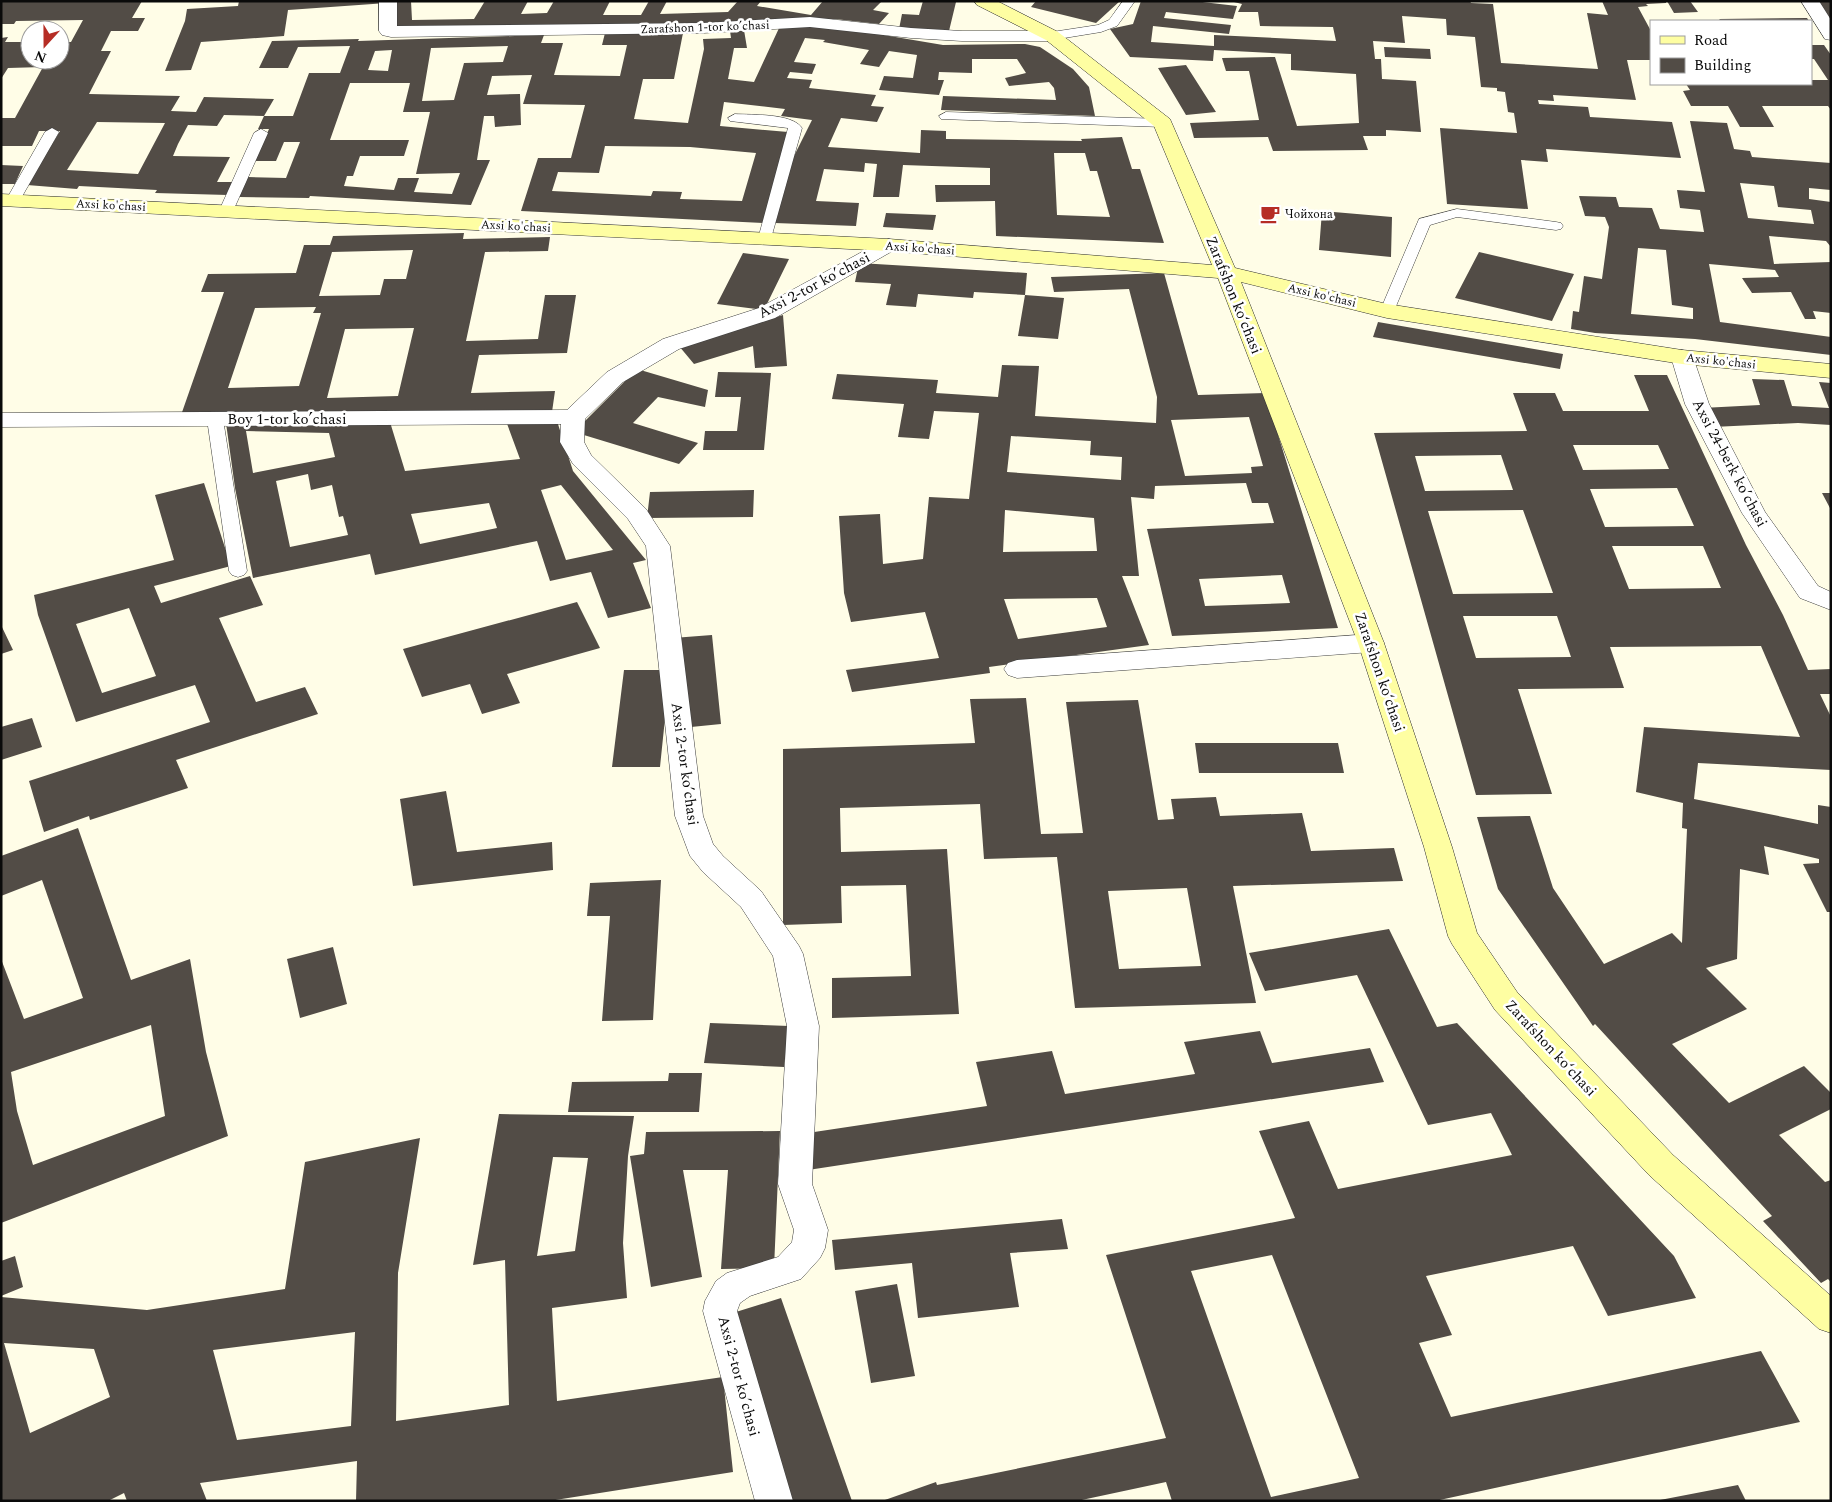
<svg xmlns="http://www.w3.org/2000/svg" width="1832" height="1502" font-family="Spectral,serif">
	<rect width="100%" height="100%" fill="#fffde7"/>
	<!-- building -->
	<path fill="#524c46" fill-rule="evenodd" d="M1,1H142L132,18H145L138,31H111L101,51H111L89,94L180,96L171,111L196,112L204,97L274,99L264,116L224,115L217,126L188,125L178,144L173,156L230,157L217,182H233L228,195L155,193L157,190L79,186L77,189L27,185L60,131H39L32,146H1V118H15L43,67L8,68L1,79V38L8,37L5,42H30V60H60V42H71L83,20L16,21L14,24H1ZM97,122L165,123L138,174L67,170Z
		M239,1H387V3L288,10L284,36L201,42L191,70L165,71L185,21L187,9L238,6Z
		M390,1H411L412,20L474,19L485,1H528L521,14L547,13L554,1H610L603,15H641L649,1H667L660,14L728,12L738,1H761L757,6L811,15L823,1H882L873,10L889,13L879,24L835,19L737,24L392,31Z
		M923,1L956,2L949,31L899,29L902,14L919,15Z
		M1036,1H1120L1096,23L1031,7Z
		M1141,1H1194L1237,6L1233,19L1166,12L1164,18L1231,25L1229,34L1153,26L1151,42L1214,46V35L1336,41L1333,27L1260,26L1258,12H1238L1242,4L1230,1H1470L1471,3L1493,4L1501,63L1598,69L1587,13L1608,15L1602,1H1666V3L1646,4L1648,6L1638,7L1651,31V60H1627L1636,100L1553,95L1554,101L1538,100L1539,104L1588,107L1590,117L1672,122L1681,158L1546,149L1548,162L1521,160L1528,209L1447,204L1440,128L1517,133L1514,113L1508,112L1505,92L1497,91V88L1481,87L1475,37L1447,35L1446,19L1402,16L1405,43L1373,41L1375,59H1381L1382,79L1416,81L1421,132L1386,130V136H1363L1368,150L1273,151L1268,137L1194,138L1190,123L1259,120L1249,71H1226L1222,58L1275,57L1297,126L1359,123L1356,74L1291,70V54L1214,50L1213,61L1130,57L1110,29L1133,24Z
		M1667,1H1690L1698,12L1674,13Z
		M1816,1H1831V23Z
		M1807,18L1809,21H1721L1719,19Z
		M780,26L836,27L943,45L1025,44L1040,47L1073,69L1089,87L1095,116L941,110L943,96L1056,100L1054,88L1049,82L1009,86L1005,78L1026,73L1017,59H972V73L939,72L938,80H944L939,95L879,90L884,76L913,78L917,55L889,51L879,67L860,64L869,50L823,42L825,40L805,38L794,62L816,64L812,74L790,72L787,78L812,80L809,88L876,95L871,106L884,107L877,122L841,118L828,147L920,153L921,130L946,131V139L1082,141L1081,139L1122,137L1132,169H1140L1164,243L996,236L995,201L936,202L935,185H990V168L903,165L899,197H873L877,164L865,163L864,172L824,169L816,201L859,203L856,226L775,223L793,158L812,120L781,116L785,109L724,102L720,126L788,132L763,223L521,211L538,158H571L585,105L523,104L532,75L492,76L487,95L520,94L521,125L495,127L494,116H484L477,160H490L471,205L310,196L309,198L239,197L248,177L286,178L300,142H284L276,161H255L269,129H258L264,116H293L309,73H340L350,46L298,47L288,68H259L272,41L359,39L358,41L544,35L541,43H563L554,75L620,76L627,45H602L605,33H683L674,79H643L634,119L688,123L704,49L703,39L731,38L730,31L744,30L747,48H734L728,79L754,82ZM508,46L503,62L464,63L454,100L422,101L431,48ZM392,50L388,71L368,70L375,51ZM350,83H410L403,112H430L416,174L460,173L452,194L414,192L419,178H398L394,190L344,186L347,176H353L360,156H404L409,140H330ZM605,146L690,147L756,153L742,201L680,199L682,192L653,191L651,196L552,191L558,172L599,173ZM1054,153H1085L1090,171H1097L1110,217L1057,215Z
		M1811,45H1824L1831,55V110L1828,106H1762L1774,127H1740L1728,106H1691L1683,91L1690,90L1686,84H1811V80H1828L1814,59H1811Z
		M1384,47L1430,49L1431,59L1385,57Z
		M1186,65L1216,112L1186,115L1158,68Z
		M1690,121L1727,123L1734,149L1750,151L1752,157L1831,163V190L1809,188V199L1831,202V247L1826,241L1769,236L1774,264L1831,262V313L1813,311L1816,319H1805L1791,292L1752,293L1742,278L1779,277L1775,270L1709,264L1720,322L1831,337V355L1695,339L1595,333L1571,329L1573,311L1579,312L1584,276L1602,279L1609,227L1605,217L1585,216L1579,196L1616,197L1619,207L1652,208L1660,229L1704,232L1700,210L1680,208L1677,190L1705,192ZM1740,183L1774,186L1778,207L1811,210L1814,224L1748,218ZM1638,248L1666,250L1672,305L1693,308V319L1631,314Z
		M1,165L23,166L15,184H1Z
		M1322,211L1392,217L1391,257L1319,250Z
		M886,213L936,215L933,230L883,227Z
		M464,233L463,239L550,237L548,251L485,252L466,341L538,339L545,295H576L567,353L479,355L471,393L555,391L552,412L180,418L224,292H201L208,274L296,273L304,245H330L333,236ZM413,250L406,279H384L380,295L319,296L332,252ZM316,307L313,313H321L299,386L228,388L255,308ZM414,328L398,396L327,398L345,329Z
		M1479,252L1574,274L1552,321L1455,298Z
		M743,253L789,259L764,310L717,304Z
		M859,263L1027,273L1025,295L1064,298L1058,339L1018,336L1025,295L974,292L973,298L918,294L916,307L886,305L891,284L855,282Z
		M1164,273L1198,395L1265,393L1338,628L1172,636L1147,529L1274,523L1268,503H1252L1246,483L1155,486L1154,499L1131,497L1139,576H1122L1149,645L989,667L990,673L852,692L846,670L939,658L925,612L851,622L844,593L839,516L880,514L883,564L923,559L929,497L969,499L979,413L934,411L929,439L898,437L904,404L832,399L837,374L938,380L936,393L998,397L1002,365L1039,366L1035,416L1156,423L1157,397L1129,289L1054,292L1051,277ZM1249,417L1263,466L1251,467L1252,473L1185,476L1171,420ZM1011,436L1091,441L1090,455L1122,457L1121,480L1007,472ZM1005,510L1094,518L1097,551L1003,552ZM1282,575L1290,603L1205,606L1199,579ZM1097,598L1107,627L1018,639L1004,599Z
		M783,315L787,366L755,368L753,346L694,364L679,346Z
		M1378,322L1563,354L1560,369L1373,337Z
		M637,369L708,390L705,407L658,397L633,423L698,443L679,464L574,432Z
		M718,372L771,373L764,450H703L705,431H737L741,397H715Z
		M1634,375H1667L1746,545L1783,615L1808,670L1831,669V694H1820L1831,717V770L1698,763L1694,799L1818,824V805L1831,807V912H1827L1803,864L1819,863V859L1764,846L1769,875L1740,869L1737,959L1706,968L1747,1009L1672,1044L1729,1103L1804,1066L1831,1093V1109L1779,1135L1825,1182L1831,1180V1282L1828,1279L1821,1283L1763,1221L1772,1216L1595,1024L1593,1026L1498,889L1477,817L1530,816L1553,888L1604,964L1672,933L1682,943L1687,829L1682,828L1683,803L1636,792L1644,727L1800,737L1761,646L1610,647L1624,688L1518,689L1552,794L1476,795L1374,433L1527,431L1513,393H1555L1563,411H1649ZM1573,445H1658L1669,469L1583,470ZM1501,455L1513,490L1425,491L1415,456ZM1677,488L1694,526L1605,527L1590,489ZM1523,510L1553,593L1453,594L1428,511ZM1612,546H1703L1721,588L1629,589ZM1463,616H1557L1571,657L1476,658Z
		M1752,379L1784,380L1792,406L1829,408L1819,382L1831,383V425L1798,423L1713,427L1702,408L1760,405Z
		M506,421H557L573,471L646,560L633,563L651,608L608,618L591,572L550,581L537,541L375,575L370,554L253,578L235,488L226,423L390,422L405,471L520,459ZM246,431L329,433L335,457L253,473ZM308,474L311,490L332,485L339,517L343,516L348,535L290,547L276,481ZM561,485L613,550L566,560L541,490ZM489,503L497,528L420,544L411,514Z
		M204,483L231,566L154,586L161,603L250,576L263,605L219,618L256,702L305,687L318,714L176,760L188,788L90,820L89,816L44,832L29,781L210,722L195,685L76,722L38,615L34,595L174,560L155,495ZM129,608L156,676L102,693L76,624Z
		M754,490L753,517L647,518L650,492Z
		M1822,493H1831V510Z
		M577,602L600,648L507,674L520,703L482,714L470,684L422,697L403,649Z
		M1,625L13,650L1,654Z
		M712,635L721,724L681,728L673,638Z
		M624,670H670L660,767H612Z
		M1026,698L1041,834L1083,833L1066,702L1138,700L1158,820L1174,819L1171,799L1216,797L1220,816L1302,813L1311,851L1394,848L1403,881L1233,886L1256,1003L1075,1008L1057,857L984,859L980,804L840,808L841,852L947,849L959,1014L832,1018V978L911,976L906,885L841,886L842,923L783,925V749L975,743L970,699ZM1187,888L1201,966L1119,969L1108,891Z
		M32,718L42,747L1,760V727Z
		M1195,743H1338L1344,773H1199Z
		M446,791L457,852L552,842L553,870L413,886L400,799Z
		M78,828L131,980L190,959L206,1052L228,1136L1,1223V959L24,1019L83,998L42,880L1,896V856ZM151,1025L165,1116L33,1165L17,1111L11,1072Z
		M661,880L653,1020L602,1021L610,916H587L590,883Z
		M1389,929L1437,1027L1457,1023L1674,1256L1696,1298L1608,1316L1573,1246L1426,1276L1452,1335L1419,1343L1451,1417L1761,1351L1800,1422L1435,1501H1172L1166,1482L1077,1501H882L936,1482L937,1485L1166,1438L1106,1255L1295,1218L1259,1131L1309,1121L1338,1189L1512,1155L1491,1113L1428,1125L1357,975L1265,991L1249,953ZM1272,1255L1359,1478L1271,1497L1191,1271Z
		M333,947L347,1004L300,1018L287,959Z
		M710,1023L789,1026L784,1067L704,1063Z
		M1260,1031L1272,1063L1370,1048L1384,1082L808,1170L801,1134L987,1106L976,1062L1052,1051L1065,1094L1195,1074L1184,1042Z
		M669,1073H702L699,1112H568L572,1082L668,1081Z
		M499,1114L634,1116L628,1156L623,1243L627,1298L552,1308L557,1401L723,1377L733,1472L549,1501H356L357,1461L200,1483L207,1501H127L124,1493L108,1501H1V1297L147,1310L285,1289L305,1162L420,1138L398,1273L396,1421L509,1405L505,1260L473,1265ZM553,1157L588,1158L575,1251L537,1256ZM355,1332L351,1426L237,1440L213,1350ZM4,1343L94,1349L110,1397L30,1433Z
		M780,1131L774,1268L721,1269L728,1170H683L702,1277L651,1287L630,1156L644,1154L646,1132Z
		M1062,1219L1068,1249L1010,1253L1019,1307L918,1318L912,1263L835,1270L832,1240Z
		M15,1256L23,1287L1,1296V1261Z
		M897,1284L915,1376L871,1383L855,1291Z
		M781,1298L852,1501H784L723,1316Z
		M1738,1485L1746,1501H1660V1500Z"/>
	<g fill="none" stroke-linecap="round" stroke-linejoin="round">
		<defs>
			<path id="lane" d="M1123,1H1135L1117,26L1101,32L1052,40L1046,36L1052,32L1098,25L1109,20Z
				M946,112L1163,119L1170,123L1163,127L941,119L939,116Z
				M735,114C752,115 792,113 802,128L770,242H760L758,239L788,128L730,121L728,118Z
				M52,128L59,132L20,200L13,204L8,203L6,200L45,132Z
				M261,129L268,133L233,211L226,215L221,214L219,211L254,133Z
				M1457,209L1556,222L1561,223L1563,226L1561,229L1556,230L1457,217L1430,225L1394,311L1392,314H1382L1380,311L1419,219Z
				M215,414L221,416L223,419L247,571L244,575L238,577L232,575L229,571L207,419L209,416Z"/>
			<path id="street" d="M379,1H397V26L703,23L810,17L911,28L962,31H1052L1058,32L1061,36L1058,40L1052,41H962L911,38L810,27L703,33L391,37L382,35L379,31Z
				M1801,1H1819L1831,20V40L1825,39Z
				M889,239L896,241L899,245L896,249L775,318L679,349L623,382L585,419L584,442L591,455L646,509L670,546L703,816L713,844L723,856L761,891L799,946L803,954L819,1026L812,1184L828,1230L825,1248L820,1258L801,1279L750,1296L740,1303L737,1311L793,1501H755L703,1311L705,1301L716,1281L727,1273L778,1257L792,1242L794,1230L778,1184L787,1026L773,956L741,907L703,872L690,856L675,816L646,546L628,519L573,464L560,442L561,424L1,427V413L567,410L607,372L663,339L759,308L882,241Z
				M1682,350L1690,352L1693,357L1709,404L1765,512L1818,586L1831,592V610L1800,598L1742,513L1685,404L1671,357L1674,352Z
				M1371,634L1380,637L1384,643L1380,649L1371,652L1017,678L1008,675L1004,669L1008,663L1017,660Z"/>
			<path id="secondary" d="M974,1H997L1058,32L1170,119L1235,268L1387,304L1682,350L1831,364V378L1682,364L1387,318L1241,282L1384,643L1452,847L1477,933L1517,992L1673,1155L1831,1296V1333L1819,1329L1649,1175L1495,1010L1452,944L1448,936L1424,847L1358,643L1218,278L889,251L1,206V194L889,239L1212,265L1154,126L1046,40L977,5Z"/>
		</defs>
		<!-- lane casing -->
		<use href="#lane" stroke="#3d3d3d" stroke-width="1"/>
		<!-- street casing -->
		<use href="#street" stroke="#3d3d3d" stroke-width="1"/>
		<!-- secondary casing -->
		<use href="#secondary" stroke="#2c2c2c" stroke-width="1"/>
		<!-- lane -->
		<use href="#lane" fill="#fff" fill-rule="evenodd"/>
		<!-- street -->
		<use href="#street" fill="#fff" fill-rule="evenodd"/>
		<!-- secondary -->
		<use href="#secondary" fill="#fefea2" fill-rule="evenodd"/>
	</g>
	<!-- icons -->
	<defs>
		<symbol id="cafe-bare" viewBox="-9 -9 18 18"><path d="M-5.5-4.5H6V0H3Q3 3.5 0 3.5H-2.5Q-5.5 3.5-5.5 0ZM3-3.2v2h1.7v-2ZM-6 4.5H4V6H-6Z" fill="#b62d25" stroke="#fff" stroke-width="2.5" paint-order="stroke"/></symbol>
	</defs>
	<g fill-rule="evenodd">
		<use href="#cafe-bare" x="1256" y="200" width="28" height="28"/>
	</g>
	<g text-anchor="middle" stroke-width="5" stroke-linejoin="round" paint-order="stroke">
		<!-- far-street labels -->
		<g font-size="12" fill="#0a0a0a" stroke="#fff">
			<text transform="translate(705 27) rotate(-2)" y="4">Zarafshon 1-tor koʼchasi</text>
			<text transform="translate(111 205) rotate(3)" y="4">Axsi ko'chasi</text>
			<text transform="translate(516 226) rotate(3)" y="4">Axsi ko'chasi</text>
			<text transform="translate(920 248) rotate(4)" y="4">Axsi ko'chasi</text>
			<text transform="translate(1322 295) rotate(13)" y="4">Axsi ko'chasi</text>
			<text transform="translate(1721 361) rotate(6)" y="4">Axsi ko'chasi</text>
		</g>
		<!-- far-poi labels -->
		<g font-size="12" fill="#0a0a0a" stroke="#fff" text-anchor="start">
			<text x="1285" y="218">Чойхона</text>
		</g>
		<!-- street labels -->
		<g font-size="15" fill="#0a0a0a" stroke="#fff">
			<text transform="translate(814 285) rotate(-28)" y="5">Аxsi 2-tor koʼchasi</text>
			<text transform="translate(1234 295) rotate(68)" y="5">Zarafshon koʻchasi</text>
			<text x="287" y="424">Boy 1-tor koʼchasi</text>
			<text transform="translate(1730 463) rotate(62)" y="5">Аxsi 24-berk koʼchasi</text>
			<text transform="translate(1380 672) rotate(71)" y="5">Zarafshon koʻchasi</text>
			<text transform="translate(685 764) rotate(82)" y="5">Аxsi 2-tor koʼchasi</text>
			<text transform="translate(1551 1048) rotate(47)" y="5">Zarafshon koʻchasi</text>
			<text transform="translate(739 1376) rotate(75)" y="5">Аxsi 2-tor koʼchasi</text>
		</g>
	</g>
	<!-- border -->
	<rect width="1832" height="1502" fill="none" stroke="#0a0a0a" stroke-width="5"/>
	<!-- legend -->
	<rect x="1650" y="20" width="162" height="65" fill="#ffffff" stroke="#9d9d9d"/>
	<rect x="1660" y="36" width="25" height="8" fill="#fefea2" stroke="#9d9d9d"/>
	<text x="1694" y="45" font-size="15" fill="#0a0a0a">Road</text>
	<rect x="1660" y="58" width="25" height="15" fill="#524c46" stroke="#9d9d9d"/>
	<text x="1694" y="70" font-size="15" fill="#0a0a0a">Building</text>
	<!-- north arrow -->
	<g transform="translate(45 45) rotate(201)"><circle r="24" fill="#ffffff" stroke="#9d9d9d"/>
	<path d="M0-4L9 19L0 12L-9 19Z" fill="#b62d25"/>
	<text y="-8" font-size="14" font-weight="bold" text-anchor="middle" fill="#0a0a0a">N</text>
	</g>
</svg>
